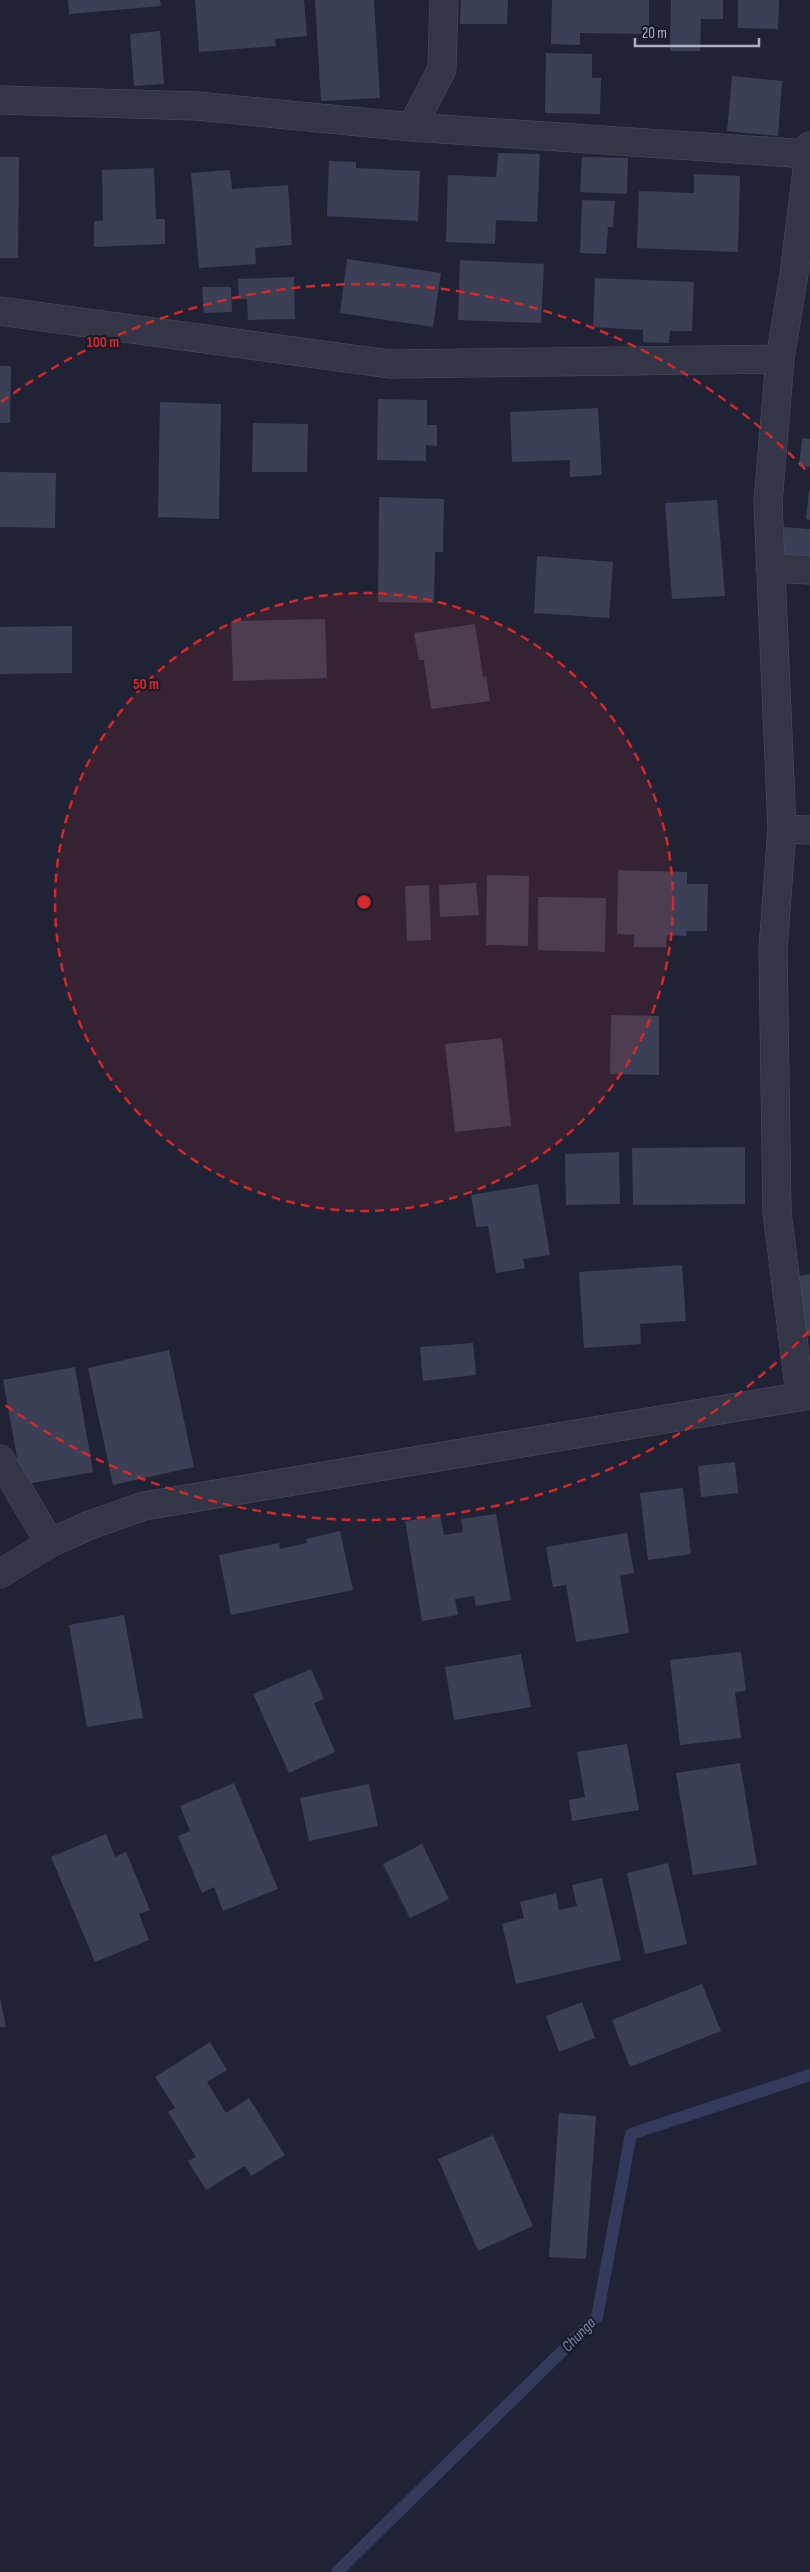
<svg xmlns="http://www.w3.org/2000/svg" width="810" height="2572" font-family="'Sofia Sans Condensed',sans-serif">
	<rect width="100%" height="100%" fill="#1f2335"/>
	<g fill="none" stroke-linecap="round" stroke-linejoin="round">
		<!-- stream -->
		<path stroke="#333a5c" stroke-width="12" d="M337,2572L597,2317L631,2134L810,2075"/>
	</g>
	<!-- building -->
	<path fill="#3b4056" d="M68,0H160L161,6L69,14Z
		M195,0H304L307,36L275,39L276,46L199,52Z
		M315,0H374L380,98L321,101Z
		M461,0H508L507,24H460Z
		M552,0H649V34L580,33V45L551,44Z
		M671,0H723V19H701L700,51H670Z
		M738,0H779L778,29L738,28Z
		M160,31L164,84L134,86L130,34Z
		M546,53L592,54V78H601L600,114L545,113Z
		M732,76L782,81L778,136L727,131Z
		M498,153L540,154L537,222L496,220L495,244L446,242L448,175L496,177Z
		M0,157H19L18,258H0Z
		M582,157L628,158L627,194L580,192Z
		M329,161L356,162V168L420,171L418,221L327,216Z
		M154,168L156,219H165V244L94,247V221H103L102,170Z
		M230,170L232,189L288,185L292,245L255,248L256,264L199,268L191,173Z
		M694,174L740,176L738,252L637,248L639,191L694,193Z
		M582,200L615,201L613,227H608L606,254L580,253Z
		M347,259L441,273L433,327L340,313Z
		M460,260L544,264L541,323L458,320Z
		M294,277L295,319L248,320L247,299H239L238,279Z
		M595,278L694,282L692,331H670L669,343L643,342V330L593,327Z
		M202,287H231L232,312L204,313Z
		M0,366H11L10,423H0Z
		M378,399L427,400V425H437V446L426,445V461L377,460Z
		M160,402L221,404L219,519L158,517Z
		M598,408L602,475L570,477V460L512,462L510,412Z
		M253,423L308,424L307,472H252Z
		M802,438L810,439V467L799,466Z
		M0,472L56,473L55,528L0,527Z
		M809,490H810V520L806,519Z
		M379,497L444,499L443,552H435L434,603L378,602Z
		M717,500L725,596L672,599L665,503Z
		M781,527L810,529V567L777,564Z
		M537,556L613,562L609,618L534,613Z
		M325,619L327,678L233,681L231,621Z
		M475,624L483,677L486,676L490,701L431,709L424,660H419L414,633Z
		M72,626V673L0,674V627Z
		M618,870L687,872V884H708L707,931H687L686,936L667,935L666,947H634V935L617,934Z
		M487,875L529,876L528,946L486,945Z
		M476,883L479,915L440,917L439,885Z
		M429,885L431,940L407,941L405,886Z
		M538,897L606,898L605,952L538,950Z
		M611,1015L659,1016V1075L610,1074Z
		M502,1038L511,1126L455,1132L445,1044Z
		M745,1147V1204L633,1205L632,1148Z
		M619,1152L620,1204L566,1205L565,1154Z
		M538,1184L550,1255L523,1259L525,1268L496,1273L488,1226L476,1227L471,1195Z
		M682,1265L686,1321L640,1324L641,1344L584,1348L579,1272Z
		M810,1274V1336H806L799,1276Z
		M473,1343L476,1375L423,1381L420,1347Z
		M169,1350L194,1467L113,1485L88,1368Z
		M75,1367L93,1472L22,1485L3,1380Z
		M735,1462L738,1493L701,1497L698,1466Z
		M683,1488L691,1554L648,1560L640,1493Z
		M496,1514L511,1600L476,1606L474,1596L455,1599L458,1615L422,1621L405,1521L440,1516L444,1535L463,1532L461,1519Z
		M340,1531L353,1590L231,1615L219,1555L279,1543L280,1549L307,1543L306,1539Z
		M627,1533L634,1573L620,1576L629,1633L576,1642L566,1585L553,1587L546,1547Z
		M124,1615L143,1718L87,1727L69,1625Z
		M741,1652L746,1691L735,1692L741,1738L680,1745L670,1660Z
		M521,1654L531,1707L454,1720L445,1667Z
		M311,1669L324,1699L314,1703L335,1752L289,1773L253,1694Z
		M627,1744L639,1810L572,1821L569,1800L585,1797L577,1752Z
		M740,1763L757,1865L693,1875L676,1773Z
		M234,1783L278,1889L223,1911L214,1887L202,1893L178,1836L190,1831L180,1806Z
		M369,1784L378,1826L309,1841L300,1798Z
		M106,1834L115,1857L126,1852L150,1910L139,1914L149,1940L95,1962L51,1857Z
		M422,1844L449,1899L410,1918L383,1864Z
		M668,1863L687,1944L645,1954L627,1873Z
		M602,1878L621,1960L516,1984L502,1924L524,1918L520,1902L556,1893L559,1910L577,1906L572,1885Z
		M702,1984L721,2031L630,2067L612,2020Z
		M0,1998L6,2027H0Z
		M582,2002L595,2038L559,2052L546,2016Z
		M210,2042L227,2070L207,2082L226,2113L249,2098L285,2155L251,2176L245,2166L206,2190L188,2161L196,2157L168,2112L175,2108L155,2077Z
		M559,2113L596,2116L586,2259L549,2257Z
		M493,2135L533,2226L478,2251L438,2159Z"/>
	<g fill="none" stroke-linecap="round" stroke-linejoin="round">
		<defs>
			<path id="street" d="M0,100L197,106L412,127L808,154
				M412,127L442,69L444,0
				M0,311L390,364L780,359
				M770,568L810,570
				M782,829L810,830
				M800,1395L777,1212L773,949L782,829L768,502L780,359L794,274L810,146
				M0,1459L50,1543
				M0,1574L50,1543L90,1525L144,1506L810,1395"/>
		</defs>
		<!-- street casing -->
		<use href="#street" stroke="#4d5061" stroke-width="29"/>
		<!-- street -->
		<use href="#street" stroke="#333646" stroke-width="28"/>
	</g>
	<!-- distance rings -->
	<circle cx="364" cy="902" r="309" fill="#d62828" fill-opacity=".12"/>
	<g fill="none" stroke="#d62828" stroke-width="2.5" stroke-dasharray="9 6">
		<circle cx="364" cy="902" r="309"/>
		<path d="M809 1331A618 618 0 0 1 1 1402M1 402A618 618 0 0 1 809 473"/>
	</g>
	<g text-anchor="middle" stroke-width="4.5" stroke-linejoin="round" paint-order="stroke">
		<!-- water labels -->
		<g font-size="16" font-style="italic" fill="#7d86b0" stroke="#181b2a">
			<text transform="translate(578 2334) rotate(-46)" y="6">Chunga</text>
		</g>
	</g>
	<circle cx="364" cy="902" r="8" fill="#d62828" stroke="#181b2a" stroke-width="2.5"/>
	<g font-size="15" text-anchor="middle" font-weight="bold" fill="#d62828" stroke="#181b2a" stroke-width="4.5" stroke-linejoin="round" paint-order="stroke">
		<text x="103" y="347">100 m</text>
		<text x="146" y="689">50 m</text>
	</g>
	<!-- scale -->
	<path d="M635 38v8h124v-8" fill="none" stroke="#acb0c3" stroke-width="2.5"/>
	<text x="642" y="38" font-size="15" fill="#acb0c3" stroke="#181b2a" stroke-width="4" paint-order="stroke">20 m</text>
</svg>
